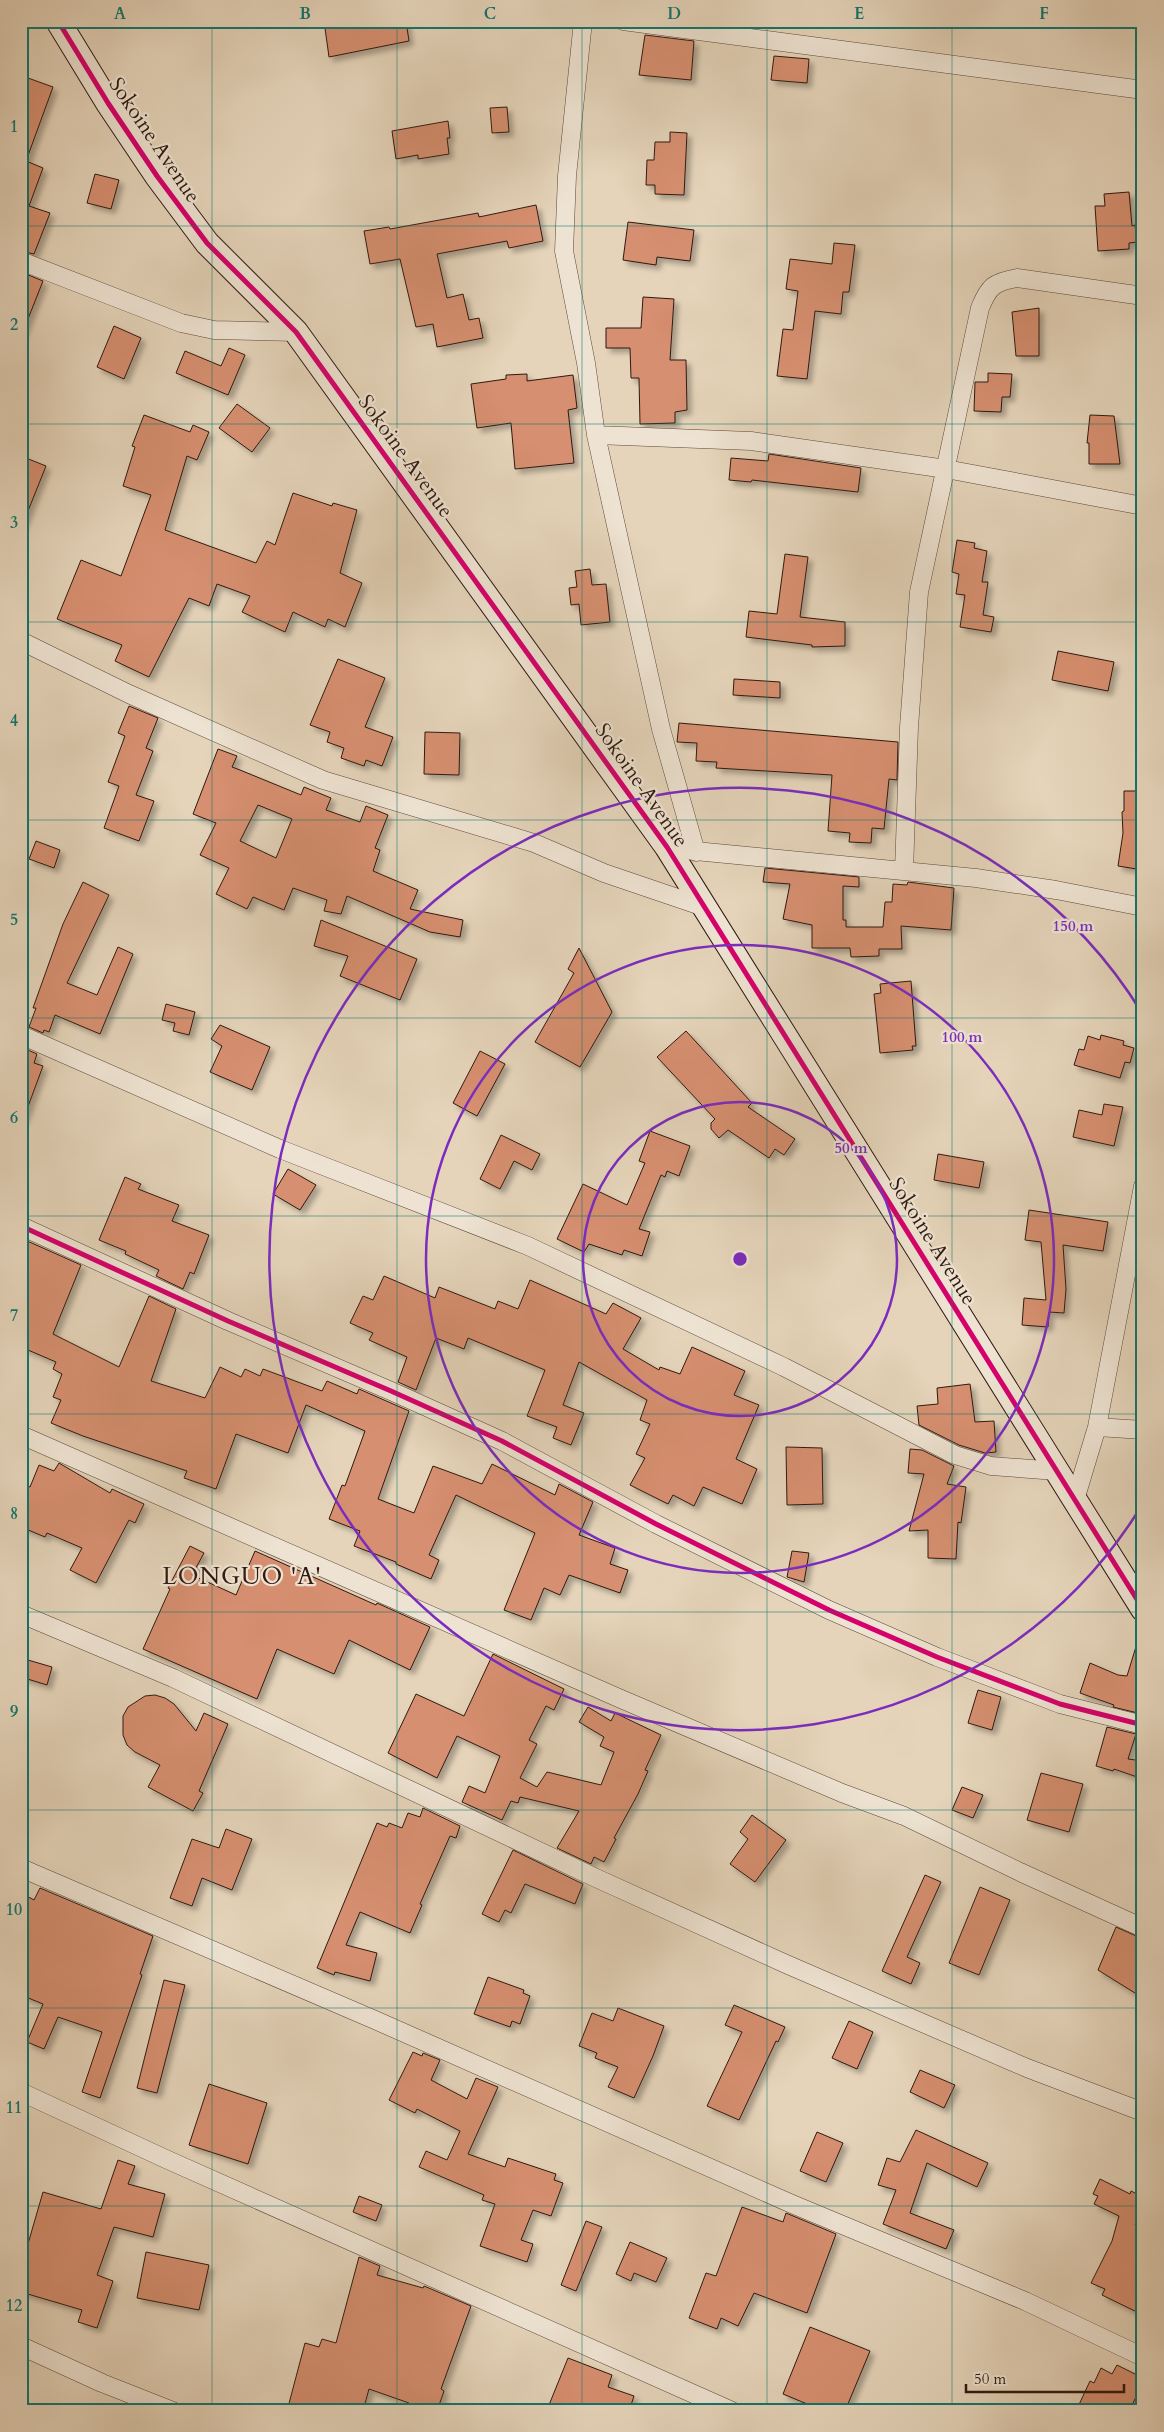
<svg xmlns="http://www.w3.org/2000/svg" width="1164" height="2432" font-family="Cardo,serif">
	<defs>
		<filter id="shadow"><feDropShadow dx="4.5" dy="4.5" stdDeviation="2.5" flood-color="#0004"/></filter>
	</defs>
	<rect width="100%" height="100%" fill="#e5d4ba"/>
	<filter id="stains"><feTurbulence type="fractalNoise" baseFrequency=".004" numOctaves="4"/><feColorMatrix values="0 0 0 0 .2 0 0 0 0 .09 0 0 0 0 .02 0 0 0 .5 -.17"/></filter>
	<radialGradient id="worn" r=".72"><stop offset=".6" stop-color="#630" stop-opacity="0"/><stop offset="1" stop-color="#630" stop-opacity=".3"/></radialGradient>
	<!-- building -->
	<path fill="#d68f6f" stroke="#2f1910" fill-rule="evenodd" filter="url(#shadow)" d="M324,21H406L409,41L329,57Z
		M645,35L694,41L691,80L639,75Z
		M774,56L809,59L807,83L771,80Z
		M28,78L53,87L26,161L43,168L29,206L50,213L34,254L21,251V96Z
		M507,107L509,132L492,133L490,108Z
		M448,121L450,138H447L449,154L418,159V155L396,159L392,131Z
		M670,132L687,133L684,195L655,194V185H646L647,160H654L655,142H670Z
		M95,174L119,180L111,209L87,203Z
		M1129,192L1132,226L1135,225L1137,242L1129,243V249L1098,251L1095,206H1105L1104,194Z
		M536,205L543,241L509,248L507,241L437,254L447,298L463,294L469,320L479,318L483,338L437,347L433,324L416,327L400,259L370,264L364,231L389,227L390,229L478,213L479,217Z
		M628,222L694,230L690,261L657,257L656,265L623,260Z
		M834,243L855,245L849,292H843L841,314L815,311L807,379L777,376L783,329L793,330L798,291L786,289L790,259L832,264Z
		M21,272L43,281L22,334H21Z
		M643,297L674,299L670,360H686L687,410L675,412V423L640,424L639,378H631L630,348H606V328H641Z
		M1039,308V356H1016L1012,312Z
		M114,326L141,338L124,379L97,367Z
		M229,348L245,355L228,395L176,373L185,351L221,366Z
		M988,373L1012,374L1010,397H1002L1001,412L974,411L975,382H988Z
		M527,374V381L573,375L577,408L568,410L574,463L515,469L511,423L477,428L471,384L506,379V375Z
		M237,404L270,428L252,452L219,428Z
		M144,415L190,432L193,425L209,432L197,460L187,456L165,530L256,563L267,541L275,545L293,493L332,506L333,503L357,510L340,573L362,583L345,627L328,619L325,627L293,612L285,632L242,612L250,596L217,584L209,606L189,598L149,677L115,661L122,645L57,619L81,560L121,576L151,495L123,486L135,447L132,446Z
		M1090,415L1114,416L1120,464H1089V443H1087Z
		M769,454L861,468L858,492L752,480L751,482L729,480L731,458L768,461Z
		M21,456L46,466L22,526L21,525Z
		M957,540L975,543L974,548L987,551L982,582H988L983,615L994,617L991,632L960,627L965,595L956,594L959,574L952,572Z
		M785,554L808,557L800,617L845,622V646L812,647V645L746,637L749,611L777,614Z
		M590,569L592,585L606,584L610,622L581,625L579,604L571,605L569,588L577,587L575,571Z
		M1058,651L1114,662L1108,691L1052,680Z
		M338,659L385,678L365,727L393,737L382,766L366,760L364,766L341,758L344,748L327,742L330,732L310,725Z
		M734,679L780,682V698L733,695Z
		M129,706L158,718L146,748L153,751L136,795L154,801L139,841L104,828L119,786L108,782L125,736L118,733Z
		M679,723L898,742L897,780L889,779L884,829L872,828L871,843L849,842L850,833L828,831L832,775L716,768L717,762L696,761L697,743L677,742Z
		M425,732L460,733L459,775L424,774Z
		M218,749L237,756L232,767L240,770L301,795L304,787L331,798L326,810L360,822L366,806L388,815L375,848L380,850L373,871L418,890L410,909L463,920L460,937L430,932L347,896L341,914L324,911L327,900L293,888L284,910L253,897L247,909L216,894L229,868L200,855L216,823L193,814ZM258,805L292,819L276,858L240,841Z
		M1124,791H1143V870L1118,866L1123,833L1122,812L1124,811Z
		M36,841L60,850L54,868L29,859Z
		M765,868L859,877V887L843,886V920H846V927H883L885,902H892L893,884L907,885L908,882L954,888L951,930L901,926L902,949H879V956L851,957L850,948H812V925L783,919L790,884L763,882Z
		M83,882L109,895L67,983L97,995L118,947L133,954L100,1034L55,1015L49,1032L44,1030L43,1033L29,1027L36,1008H33L63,924Z
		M321,920L417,959L400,1000L340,976L348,956L314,946Z
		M579,948L612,1012L580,1067L535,1042L574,973L568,969Z
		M911,981L916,1046H912L913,1050L880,1053L874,994L881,993L880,984Z
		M166,1004L195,1012L189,1035L173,1031L175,1023L162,1020Z
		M220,1025L270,1047L252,1090L210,1072L222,1046L211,1039Z
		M686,1031L752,1103L748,1107L795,1139L784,1155L775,1149L769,1158L728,1130L719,1138L711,1129V1123L715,1119L657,1057Z
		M1101,1035L1124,1041L1123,1045L1134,1048L1130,1063L1125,1062L1120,1078L1074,1065L1079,1049L1084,1050L1088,1036L1100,1040Z
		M21,1047L37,1054L34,1063L43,1066L23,1120H21Z
		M480,1051L505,1064L477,1116L453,1103Z
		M1104,1104L1123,1107L1114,1146L1073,1137L1079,1110L1102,1115Z
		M650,1131L690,1146L679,1176L667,1171L665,1177L661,1175L639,1229L650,1232L642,1256L624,1250L622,1255L589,1244L584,1252L557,1239L583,1184L627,1205L645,1163L639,1161Z
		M501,1135L540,1154L532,1170L514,1161L500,1189L480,1179Z
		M938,1154L984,1162L979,1188L934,1180Z
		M288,1169L316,1185L300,1210L273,1194Z
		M125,1177L141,1184L138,1189L179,1205L172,1221L209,1235L194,1274L190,1272L183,1289L156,1276L159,1270L125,1254L126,1251L99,1240Z
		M1029,1210L1108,1222L1103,1251L1063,1245L1066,1289L1064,1313L1049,1312L1048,1327L1022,1325L1024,1298L1046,1300L1041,1242L1025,1240Z
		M25,1240L81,1265L53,1334L119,1367L149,1296L176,1309L151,1381L205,1398L220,1367L241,1377L245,1369L260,1376L263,1369L322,1391L327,1381L357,1394L359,1389L409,1411L378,1499L414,1513L433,1466L482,1484L492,1464L555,1495L559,1484L593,1502L579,1535L615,1548L610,1564L628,1570L620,1593L569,1575L560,1595L544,1588L531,1620L504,1610L535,1533L456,1495L429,1555L439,1560L431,1579L396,1564V1562L354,1546L360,1531L329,1519L342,1485L345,1486L365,1431L306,1405L288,1453L236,1434L216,1489L184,1478L187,1471L83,1436L51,1423L61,1400L53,1397L62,1374L53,1369L56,1362L21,1347V1249Z
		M384,1276L435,1298L439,1287L495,1309L498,1301L518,1309L530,1280L606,1314L613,1303L641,1318L623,1349L659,1370L660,1367L680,1374L692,1347L745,1371L734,1395L759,1405L736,1459L757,1469L742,1504L703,1487L694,1506L673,1495L668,1504L630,1485L645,1458L636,1454L650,1424L640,1420L647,1400L579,1362L563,1405L584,1413L571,1445L553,1438L557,1427L527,1416L545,1370L468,1338L464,1349L436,1338L416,1390L398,1382L407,1357L369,1340L373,1333L350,1323L363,1296L373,1300Z
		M970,1384L975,1422L994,1421L996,1452L985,1453L959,1445L919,1425L917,1406L938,1404L937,1388Z
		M786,1447L822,1448L823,1504L787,1505Z
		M910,1449L922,1450L954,1466L947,1484L966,1487L961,1523L958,1522L956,1559L928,1558V1530L909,1531L924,1474L908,1473Z
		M59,1463L110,1493L112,1489L144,1504L135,1523L129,1520L96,1583L70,1570L82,1548L47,1533L45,1537L21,1527V1483L30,1487L39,1465L54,1471Z
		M190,1546L204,1553L192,1575L236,1595L255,1551L376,1605L377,1603L430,1627L410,1670L349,1640L334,1674L277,1649L257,1699L143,1649L170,1589L168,1588Z
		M792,1551L809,1553L804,1582L787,1577Z
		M1138,1640H1143L1142,1714L1113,1707L1114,1705L1080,1693L1090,1663L1118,1675L1127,1676Z
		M493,1654L564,1689L554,1710L546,1706L529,1740L537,1744L520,1778L537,1787L547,1772L601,1785L614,1752L600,1746L604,1737L579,1722L588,1707L611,1721L615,1713L661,1735L645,1770L648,1771L638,1794L614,1838L616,1839L604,1862L594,1857L591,1864L557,1848L579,1811L520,1797L518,1803L511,1801L502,1820L462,1802L469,1786L485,1793L500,1756L457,1736L437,1778L388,1753L416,1694L464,1716Z
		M21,1658L52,1667L47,1685L21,1677Z
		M978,1690L1001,1697L992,1730L968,1723Z
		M155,1695L165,1698L174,1704L196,1731L204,1713L228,1724L199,1791L203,1793L193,1811L148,1787L160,1765L135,1752L127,1745L123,1735V1716L128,1707L145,1696Z
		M1107,1727L1136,1734L1128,1759L1143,1761V1779L1114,1769L1113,1771L1096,1766Z
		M1041,1773L1083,1784L1069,1832L1027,1820Z
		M962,1787L983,1795L973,1818L952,1810Z
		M423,1808L460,1826L456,1838L450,1836L420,1904L422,1905L410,1933L360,1912L346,1945L377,1953L370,1981L335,1972L334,1975L317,1968L377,1823L387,1827L389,1823L402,1828L408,1813L420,1817Z
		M752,1815L786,1840L755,1882L730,1864L748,1839L740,1832Z
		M226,1829L252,1839L232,1890L202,1878L192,1906L170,1898L192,1839L219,1848Z
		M513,1850L583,1884L575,1904L525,1884L511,1913L505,1910L499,1922L482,1914Z
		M925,1875L941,1882L907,1957L920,1963L911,1984L882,1971Z
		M980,1887L1010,1900L979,1975L949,1963Z
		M40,1888L153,1936L140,1974L142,1975L100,2098L82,2092L102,2032L58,2017L44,2049L27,2042L43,2004L21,1995V1893L34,1900Z
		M1116,1927L1143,1939V1998L1098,1970Z
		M488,1977L524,1990L523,1993L530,1996L520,2024L512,2021L510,2027L474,2014Z
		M164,1980L185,1985L157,2093L137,2088Z
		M734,2005L785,2027L778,2042L776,2041L739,2120L707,2106L742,2032L725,2025Z
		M618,2008L664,2026L653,2056L634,2098L608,2087L618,2067L595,2058L597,2053L579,2046L592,2013L613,2021Z
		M849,2021L873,2032L857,2069L832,2058Z
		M413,2052L422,2056L423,2053L440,2060L431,2080L467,2099L476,2078L498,2087L468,2154L505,2167L508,2158L556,2174L554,2180L563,2183L551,2216L533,2210L521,2240L533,2244L527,2262L480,2246L495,2204L482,2200L484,2195L419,2167L426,2151L447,2160L460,2131L417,2109L415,2113L389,2100Z
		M920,2070L955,2085L944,2108L910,2092Z
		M209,2084L267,2103L248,2164L189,2145Z
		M916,2130L988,2163L977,2187L927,2163L910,2213L954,2230L946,2249L883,2224L896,2190L878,2185L887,2158L900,2162Z
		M817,2132L843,2143L826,2182L800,2171Z
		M118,2160L135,2166L128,2184L165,2194L153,2237L114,2227L97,2275L113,2281L97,2328L78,2322L82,2310L21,2292V2268L43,2192L101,2209Z
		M1100,2179L1130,2194L1131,2191L1143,2197V2210L1135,2225L1143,2228V2315L1102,2295L1105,2289L1091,2283L1112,2241L1119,2216L1094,2204L1098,2196L1093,2194Z
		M359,2196L382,2205L376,2221L353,2212Z
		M742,2207L783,2222L786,2213L836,2234L807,2313L754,2293L738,2326L721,2318L717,2329L689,2318L706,2273L716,2276Z
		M586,2221L602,2227L576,2291L561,2285Z
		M630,2242L667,2258L656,2282L634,2273L631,2281L616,2274Z
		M146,2252L209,2265L199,2310L137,2298Z
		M359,2257L380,2266L377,2275L423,2288L424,2286L471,2306L441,2389L444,2391L437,2411H406L409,2403L369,2389L363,2411H287L305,2343L319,2347L322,2339L336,2343Z
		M810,2327L870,2351L845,2411H824L783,2394Z
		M568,2358L612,2375L608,2387L634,2396L629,2411H562L549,2405Z
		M1117,2365L1143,2378V2383L1129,2411H1076L1090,2381L1094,2383L1101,2368L1112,2374Z"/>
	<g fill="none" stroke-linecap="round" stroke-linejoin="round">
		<defs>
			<path id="street" d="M583,21L567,176L564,251L586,363L596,435L661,729L696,852
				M623,21L1143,90
				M21,261L181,323L214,330L296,332
				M596,435L751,441L946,469L1143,506
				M21,641L129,694L323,780L534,843L604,873L704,907
				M685,850L976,878L1056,890L1143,907
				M904,871L909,727L919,592L980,308C989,286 994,282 1017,278L1143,296
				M21,1035L280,1149L528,1246L784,1367L955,1455L991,1466L1057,1471
				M21,1226L228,1321L391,1391L502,1441L656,1524L829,1610L937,1657L1060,1704L1143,1725
				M1097,1427L1143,1430
				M21,1435L621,1699L842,1793L904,1816L1020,1872L1143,1928
				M1075,1500L1097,1427L1143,1186
				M21,1614L173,1678L596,1878L786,1964L1027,2068L1143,2112
				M21,1868L375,2020L792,2204L1025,2301L1143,2357
				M21,2092L168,2160L732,2411
				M21,2346L102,2383L173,2411"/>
			<path id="secondary" d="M58,21L108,103L157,176L207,243L296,332L667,847L1143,1609"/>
		</defs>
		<!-- street casing -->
		<use href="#street" stroke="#5c483a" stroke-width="19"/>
		<!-- secondary casing -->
		<use href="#secondary" stroke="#2f1910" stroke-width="26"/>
		<!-- street -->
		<use href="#street" stroke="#eee3d2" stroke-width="18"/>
		<!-- secondary -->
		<use href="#secondary" stroke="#eee3d2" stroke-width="24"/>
		<defs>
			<path id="cycleway" d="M58,21L108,103L157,176L207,243L296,332L667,847L1143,1609
				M21,1226L228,1321L391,1391L502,1441L656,1524L829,1610L937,1657L1060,1704L1143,1725"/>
		</defs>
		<!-- cycleway casing -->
		<use href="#cycleway" stroke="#eee3d2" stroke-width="8"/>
		<!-- cycleway -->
		<use href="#cycleway" stroke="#d6006c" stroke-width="5"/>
	</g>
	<!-- grid -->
	<path fill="none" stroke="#0f766e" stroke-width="1" stroke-opacity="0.55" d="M212,21V2411M397,21V2411M582,21V2411M767,21V2411M952,21V2411M21,226H1143M21,424H1143M21,622H1143M21,820H1143M21,1018H1143M21,1216H1143M21,1414H1143M21,1612H1143M21,1810H1143M21,2008H1143M21,2206H1143"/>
	<!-- distance rings -->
	<g fill="none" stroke="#7b2cbf" stroke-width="2.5">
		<circle cx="740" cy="1259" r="157"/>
		<circle cx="740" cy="1259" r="314"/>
		<path d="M1142 1505A471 471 0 1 1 1142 1013"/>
	</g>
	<g text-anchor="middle" stroke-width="4.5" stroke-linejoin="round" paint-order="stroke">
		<!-- street labels -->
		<g font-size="21" fill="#2f1910" stroke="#eee3d2">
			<text transform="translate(155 140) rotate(56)" y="7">Sokoine Avenue</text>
			<text transform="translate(406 456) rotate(54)" y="7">Sokoine Avenue</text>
			<text transform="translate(642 785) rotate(55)" y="7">Sokoine Avenue</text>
			<text transform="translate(933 1241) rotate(58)" y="7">Sokoine Avenue</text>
		</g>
		<!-- quarter labels -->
		<g font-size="24" letter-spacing="1" fill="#2f1910" stroke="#eee3d2">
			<text x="242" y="1584">LONGUO 'A'</text>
		</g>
	</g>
	<circle cx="740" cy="1259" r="8" fill="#7b2cbf" stroke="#eee3d2" stroke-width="2.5"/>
	<g font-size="15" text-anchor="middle" font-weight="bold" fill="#7b2cbf" stroke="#eee3d2" stroke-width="4.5" stroke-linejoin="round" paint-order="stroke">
		<text x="1073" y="931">150 m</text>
		<text x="962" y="1042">100 m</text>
		<text x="851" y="1153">50 m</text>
	</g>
	<!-- margin -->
	<rect width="1164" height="2432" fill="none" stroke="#e5d4ba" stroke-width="55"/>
	<!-- scale -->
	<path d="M966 2384v8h158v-8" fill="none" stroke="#2f1910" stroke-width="2.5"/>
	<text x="974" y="2384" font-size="15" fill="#2f1910" stroke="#eee3d2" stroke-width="4" paint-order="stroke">50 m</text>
	<rect x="28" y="28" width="1108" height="2376" fill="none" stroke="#0f766e" stroke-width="2"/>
	<g font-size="16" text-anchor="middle" font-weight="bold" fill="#0f766e">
		<text x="120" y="19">A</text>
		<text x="305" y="19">B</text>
		<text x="490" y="19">C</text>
		<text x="674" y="19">D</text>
		<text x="859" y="19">E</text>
		<text x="1044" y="19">F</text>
		<text x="14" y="132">1</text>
		<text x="14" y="330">2</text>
		<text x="14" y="528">3</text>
		<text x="14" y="726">4</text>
		<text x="14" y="925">5</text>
		<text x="14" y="1123">6</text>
		<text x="14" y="1321">7</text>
		<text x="14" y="1519">8</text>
		<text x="14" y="1717">9</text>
		<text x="14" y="1915">10</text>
		<text x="14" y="2113">11</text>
		<text x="14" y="2311">12</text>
	</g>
	<rect width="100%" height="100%" filter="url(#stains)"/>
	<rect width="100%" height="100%" fill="url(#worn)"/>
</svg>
